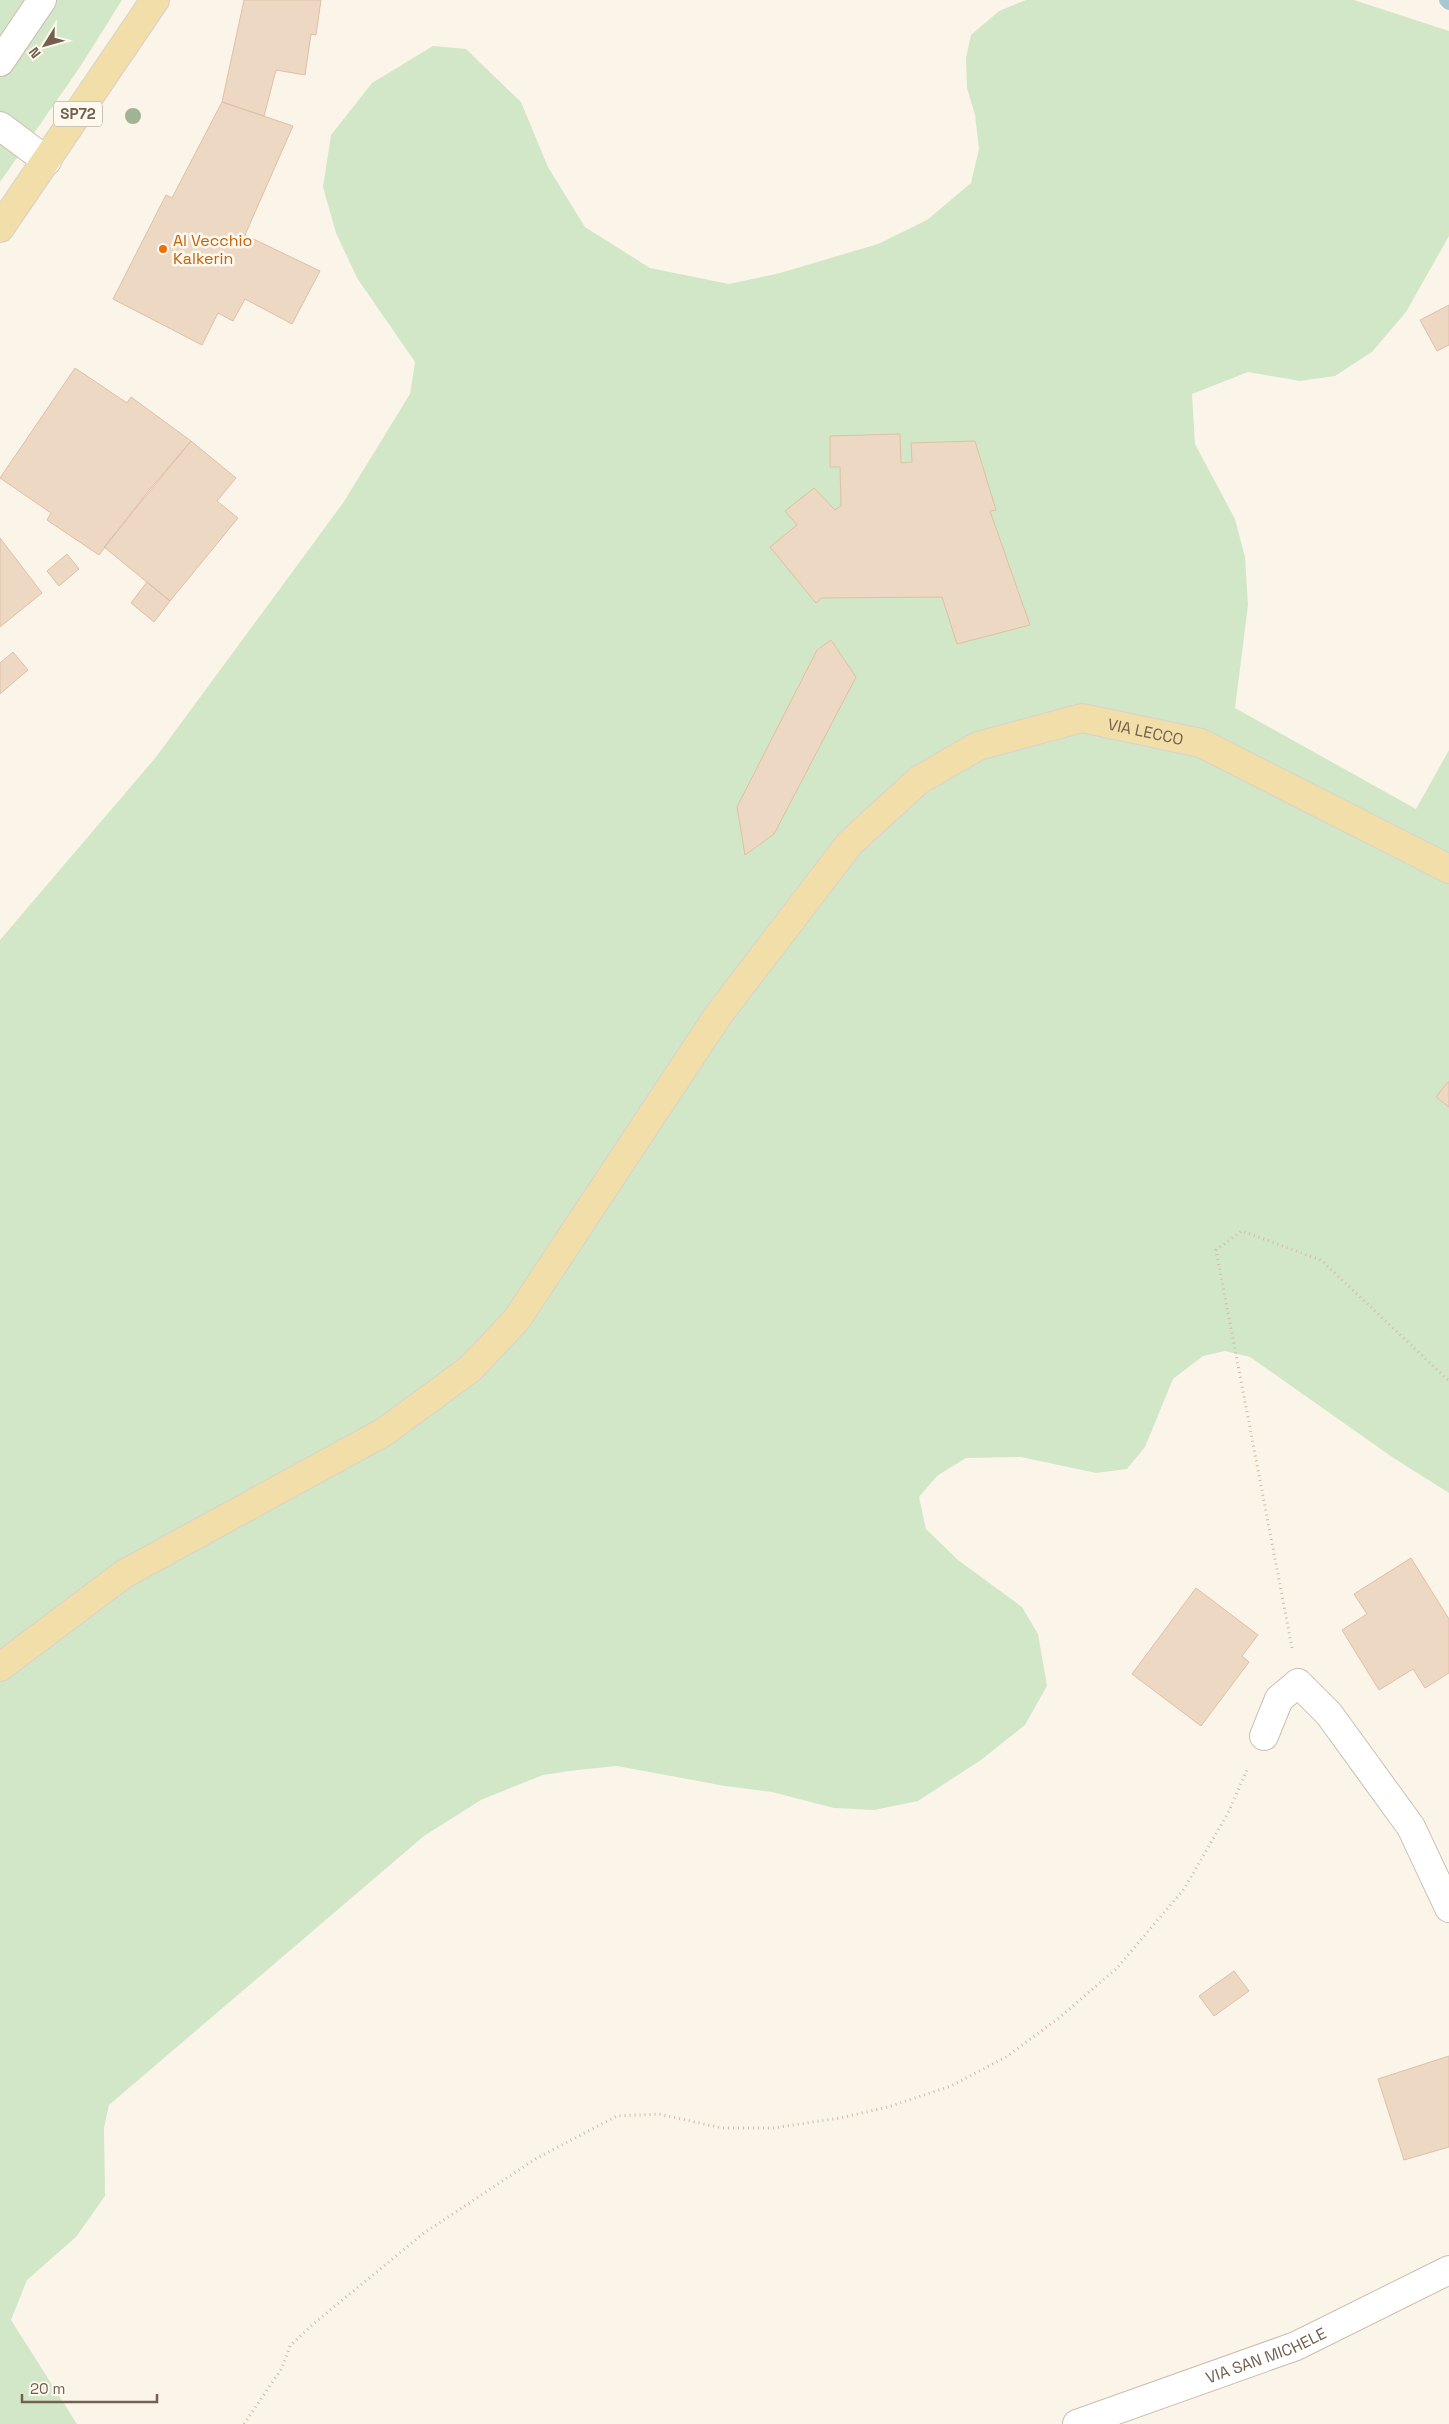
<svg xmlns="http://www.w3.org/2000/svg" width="1449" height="2424" font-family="'Space Grotesk',sans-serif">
	<rect width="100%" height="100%" fill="#fbf5e9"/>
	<!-- green -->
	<path fill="#d2e7c8" d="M0,0H122L80,67L0,182Z
		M1026,0H1354L1449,31V236L1406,312L1372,352L1335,376L1300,381L1248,372L1192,394L1195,444L1235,519L1245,557L1248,605L1235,708L1416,809L1449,750V1493L1392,1457L1250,1357L1225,1351L1203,1356L1173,1379L1145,1447L1127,1469L1096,1473L1021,1457L966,1458L937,1476L919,1497L926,1529L958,1560L1022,1607L1038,1634L1047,1686L1025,1725L981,1760L918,1801L874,1810L834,1808L772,1792L725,1786L617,1766L577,1770L543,1775L481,1800L424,1836L109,2105L104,2128L105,2196L76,2237L27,2280L11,2320L77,2424H0V940L156,757L343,503L410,394L415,362L357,278L336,233L323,187L331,135L372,83L433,46L466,49L521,102L548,167L585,227L650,268L729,284L780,273L878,244L927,220L971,183L979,149L975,115L967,88L966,58L971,35L999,11Z"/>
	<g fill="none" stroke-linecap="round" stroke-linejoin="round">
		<!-- stream -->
		<path stroke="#a6c8d3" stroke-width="14" d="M1446,0L1449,3"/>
	</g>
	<!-- building -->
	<path fill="#edd8c3" stroke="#dec0a5" d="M244,0H321L316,35L311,34L305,75L276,70L264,116L222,102Z
		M222,102L293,126L245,235L320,271L292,324L245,299L233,321L218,313L202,345L113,299L166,195L172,198Z
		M1449,305V345L1437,351L1420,320Z
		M75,368L127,403L131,397L191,441L149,490L99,555L47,520L51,513L0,478Z
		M900,434L901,463L912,462L911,443L975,441L996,510L990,511L1030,625L957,644L942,597L822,598L816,603L770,547L797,525L785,511L814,488L835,510L841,506L840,467H830V436Z
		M191,441L236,478L217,501L238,518L170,601L104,547Z
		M0,538L42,593L0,627Z
		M67,554L79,569L59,586L47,571Z
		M147,582L170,601L154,622L131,603Z
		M831,640L856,677L774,834L745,855L737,807L817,650Z
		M13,652L28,670L0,694V663Z
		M1448,1082H1449V1107L1436,1097Z
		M1411,1558L1449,1619V1673L1425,1688L1413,1669L1379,1690L1342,1630L1367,1614L1354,1594Z
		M1196,1588L1258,1635L1242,1656L1249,1662L1201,1726L1132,1674Z
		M1234,1971L1249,1991L1214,2016L1199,1996Z
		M1449,2056V2147L1404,2160L1378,2079Z"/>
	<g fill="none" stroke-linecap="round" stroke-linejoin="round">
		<defs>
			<g id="minor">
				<path d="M0,62L42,0"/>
				<path d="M0,126L47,161"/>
				<path d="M1264,1736L1279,1699L1298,1683L1329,1714L1411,1827L1449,1908"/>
				<path id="s1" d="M1077,2424L1296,2346L1449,2270"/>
			</g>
			<g id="major">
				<path d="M0,228L155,0"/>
				<path id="s2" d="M0,1667L124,1574L384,1432L470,1369L517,1319L719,1014L850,843L919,780L978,746L1082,718L1201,743L1449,869"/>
			</g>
		</defs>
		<!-- minor casing -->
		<use href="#minor" stroke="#ccbeb0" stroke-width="30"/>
		<!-- major casing -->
		<use href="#major" stroke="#d8d2ce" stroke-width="30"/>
		<!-- path -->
		<path stroke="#d2bba6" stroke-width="3" stroke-dasharray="1 4" stroke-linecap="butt" d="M1292,1648L1216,1250L1242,1231L1321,1260L1449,1381
			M244,2424L282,2368L290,2346L312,2325L424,2233L537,2158L617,2116L659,2114L722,2128H773L840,2118L888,2107L951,2086L1006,2057L1059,2018L1117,1968L1184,1889L1228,1813L1247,1770"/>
		<!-- minor -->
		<use href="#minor" stroke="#fff" stroke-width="28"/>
		<!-- major -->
		<use href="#major" stroke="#f2dea8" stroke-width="28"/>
	</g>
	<!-- trees -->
	<circle fill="#a0b392" cx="133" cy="116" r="8"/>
	<!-- markers -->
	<circle fill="#e8710a" stroke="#fdf9ef" stroke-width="2" cx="163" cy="249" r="5"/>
	<g text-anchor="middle" stroke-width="5" stroke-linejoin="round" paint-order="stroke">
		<!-- shield labels -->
		<rect fill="#fdf9ef" stroke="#9c8d7f" stroke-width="1" x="54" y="101.5" width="48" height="25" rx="4"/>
		<g font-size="15" font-weight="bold" fill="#735f4f">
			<text x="78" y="119">SP72</text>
		</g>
		<!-- food labels -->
		<g font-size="16" fill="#c56008" stroke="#fdf9ef" text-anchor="start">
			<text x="173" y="246">Al Vecchio<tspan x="173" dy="18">Kalkerin</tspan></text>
		</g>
		<!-- street labels -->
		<g font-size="16" fill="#735f4f" stroke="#fdf9ef">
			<text dy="6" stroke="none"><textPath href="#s2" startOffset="1542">VIA LECCO</textPath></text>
			<text dy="6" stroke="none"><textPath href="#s1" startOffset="201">VIA SAN MICHELE</textPath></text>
		</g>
	</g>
	<!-- north arrow -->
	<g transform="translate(45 45) rotate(233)" stroke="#fdf9ef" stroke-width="4" paint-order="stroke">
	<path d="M0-4L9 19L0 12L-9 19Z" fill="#735f4f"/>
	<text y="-8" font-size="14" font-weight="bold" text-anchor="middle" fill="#735f4f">N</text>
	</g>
	<!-- scale -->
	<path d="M22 2394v8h135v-8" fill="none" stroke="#735f4f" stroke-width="2.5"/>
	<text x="30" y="2394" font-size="15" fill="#735f4f" stroke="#fdf9ef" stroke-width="4" paint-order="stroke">20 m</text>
</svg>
